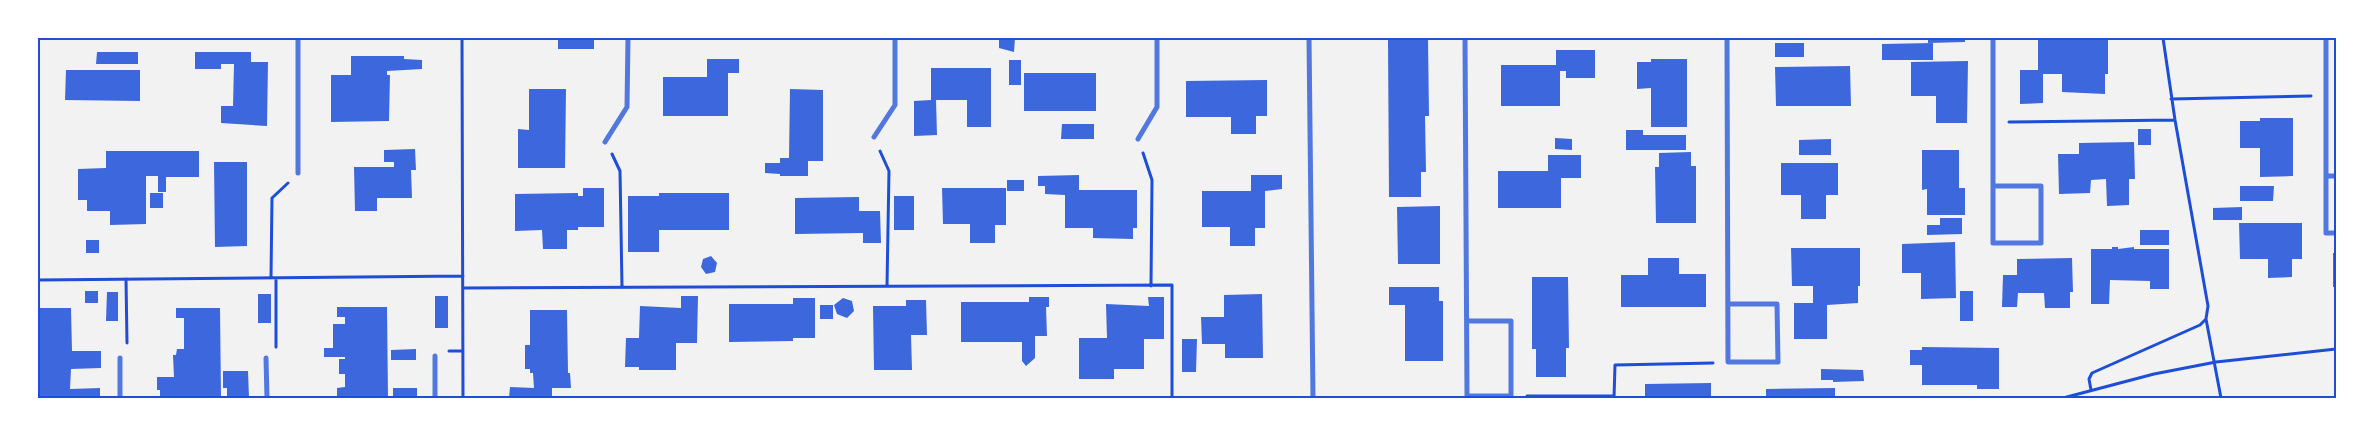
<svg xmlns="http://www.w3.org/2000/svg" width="2374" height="436" font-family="'Varela Round',sans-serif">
	<rect width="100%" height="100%" fill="#f2f2f2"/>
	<!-- building -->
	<path fill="#3d67dc" d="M238,38H268V40H238Z
		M358,38H390V39H358Z
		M558,38H594V49H558Z
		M999,38H1015L1014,52L999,48Z
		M1920,38H1965V42L1928,43V40H1920Z
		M2108,39V74H2105V94L2062,92V74H2043V103L2020,104V70H2038V40Z
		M1388,40H1428L1429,116H1425L1426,172H1421V197H1389Z
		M1775,43H1804V57H1775Z
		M1933,43V60H1882V44Z
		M1556,50H1595V78H1566V71H1560V106H1501V65H1556Z
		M97,52H138V64H96Z
		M195,52H251V62H268L267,126L221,123V106H233L234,64H221V69H195Z
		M351,56H404V59L422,60V69L387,71V75H390L389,121L331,122V75H351Z
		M707,59H739V73H728V116H663V77H707Z
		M1651,59H1687V127H1651V88L1637,89V62H1651Z
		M1009,60H1021V85H1009Z
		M1968,61L1967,123H1936V96H1911V62Z
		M1850,66L1851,106H1776L1775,67Z
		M931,68H991V127H967V100H936L937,135L914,136V101L931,100Z
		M66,70H140V101L65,100Z
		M1024,73H1096V111H1024Z
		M1267,80V116H1256V134H1231V117H1186V81Z
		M529,89H566L565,168H518V129L529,130Z
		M790,89L823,90V161H808V176H780V174L765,173V163H780V158H789Z
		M2260,118H2293V176L2260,177V148H2240V121H2260Z
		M1062,124H1094V139H1061Z
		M2138,129H2151V145H2138Z
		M1626,130H1643V135H1686V150H1626Z
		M1555,138L1572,139V150L1555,149Z
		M1831,139V155H1799V140Z
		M2134,142L2135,179H2129V205L2107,206L2106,179L2091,180L2090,193L2059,194L2058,154H2079V143Z
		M415,149L416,170H411L412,198H377V211H355L354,167H394V162H384V150Z
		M1922,150H1959V188H1965V215H1927V189L1922,190Z
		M106,151H199V177H166V192H158V176H146V224L110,225V211H87V200H78V169L106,168Z
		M1691,152V166H1696V223H1656L1655,167H1659V153Z
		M1548,155H1581V178H1561V208H1498V171H1548Z
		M214,162H247V246L215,247Z
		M1781,163H1838V195H1826V219H1801V195H1781Z
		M1079,175V190H1137V228H1133V239L1093,238V228H1065V195L1045,194V186H1038V176Z
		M1251,175H1282V189L1265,191V228H1255V246H1230V227H1202V191H1251Z
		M1007,180H1024V191H1007Z
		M2240,186H2274L2273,201H2240Z
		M583,188H604V227H578V230H567V249H543L542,230L515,231V194L578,193V196H583Z
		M942,188H1006V225H995V243H970V224H943Z
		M150,193H163V208H150Z
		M659,193H729V230H659V252H628V196H659Z
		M894,196H914V230H894Z
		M859,197V211H880L881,243H863V233L795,234V198Z
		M1440,206V264H1398L1397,207Z
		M2242,207V220H2213V208Z
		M1940,218H1962V234L1927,235V225H1940Z
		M2239,223H2302V259H2292V277L2268,278V259H2240Z
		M2140,230H2169V245H2140Z
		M86,240H99V253H86Z
		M1955,242L1956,298L1921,299V273H1902V244Z
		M2112,247H2118V249L2134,247V249H2169V289H2150V281L2110,280L2109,304H2091V249H2112Z
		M1791,248H1860V286H1858V303L1827,305V339H1794V303H1813V286H1792Z
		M2333,253H2336V287H2333Z
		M711,256L717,263L715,272L706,274L701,267L703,259Z
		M1648,258H1679V274H1706V307H1621V275H1648Z
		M2072,258L2073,292H2070V308H2045L2044,293H2018L2017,307H2002L2003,275H2017V259Z
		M1532,277H1568L1569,348H1566V377H1536V349H1532Z
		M1389,287H1439V301H1443V361H1405V305H1389Z
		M85,291H98V303H85Z
		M1960,291H1973V321H1960Z
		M107,292H118V321H106Z
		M258,294H271V323H258Z
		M1262,294L1263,358H1225V344H1202L1201,317H1224V295Z
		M435,296H448V328H435Z
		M681,296H698L697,343H676V370H639V367H625L626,338H639L640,306L681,308Z
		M1029,297H1049V307H1046L1047,336H1035V358L1026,366L1022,361V342H961V302H1029Z
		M1148,297H1164V339H1144V369H1114V379H1079V338H1107L1106,304L1149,306Z
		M793,298H815V338H793V341L729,342V304H793Z
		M843,298L852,301L854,311L847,318L837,314L834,305Z
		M906,300H926L927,335H911L912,370H874L873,306H906Z
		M820,305H833V319H820Z
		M337,307H387L388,398H345V396H337V388L345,387V374H339V359H345V357H324V348H333V324H345V317H337Z
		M38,308H71L72,351H101V368L71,369L70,389L100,388V398H38Z
		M176,308H220L221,398L160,396V390H157V377H174L173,355H176L177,349H184V318H176Z
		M530,310H567L568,373H570L571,388H552V398H509L510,387L534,388L533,373H530V369H525V345H530Z
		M1182,339H1197L1196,372H1182Z
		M1922,347L1999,348V389H1977V385H1922V365H1910V350H1922Z
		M416,349V360H391V350Z
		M1821,369L1863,370L1864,381L1833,382V380H1821Z
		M223,371H248L249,398H227V388H223Z
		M1711,383V398H1645V384Z
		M393,388H417V398L393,396Z
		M1835,388V398H1766V389Z"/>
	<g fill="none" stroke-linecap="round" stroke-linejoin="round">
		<!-- path -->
		<path stroke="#1d4ed8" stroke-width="3" d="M462,38L463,398
			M2171,99L2311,96
			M2009,122L2175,120
			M880,151L889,171L887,286
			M1143,153L1152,180L1151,286
			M612,154L620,171L622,287
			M271,278L272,198L288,183
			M276,278V347
			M126,279L127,343
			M38,280L463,276
			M463,288L1172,285V398
			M2206,319L2221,398
			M449,351H463
			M2091,390L2089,379L2092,373L2200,325L2206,319L2208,306L2175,120L2163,38
			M1527,396H1613
			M1614,398L1615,365L1713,363
			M2063,398L2154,374L2216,362L2336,349"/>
		<!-- minor -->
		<path stroke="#5277de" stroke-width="5" d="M298,38V173
			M1309,38L1313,398
			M1465,38L1467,396H1511V321H1467
			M1727,38L1728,362H1778L1777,304H1728
			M1993,38V243H2041V186H1993
			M2326,38V233H2336
			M874,137L895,105V38
			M1138,139L1157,107V38
			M605,142L627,107L628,38
			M2326,176H2336
			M435,356V398
			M266,358L267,398
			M120,398V358"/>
	</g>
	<!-- border -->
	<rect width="2374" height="436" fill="none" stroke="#ffffff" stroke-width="78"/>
	<rect x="39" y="39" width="2296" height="358" fill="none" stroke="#1d4ed8" stroke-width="2"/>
</svg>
